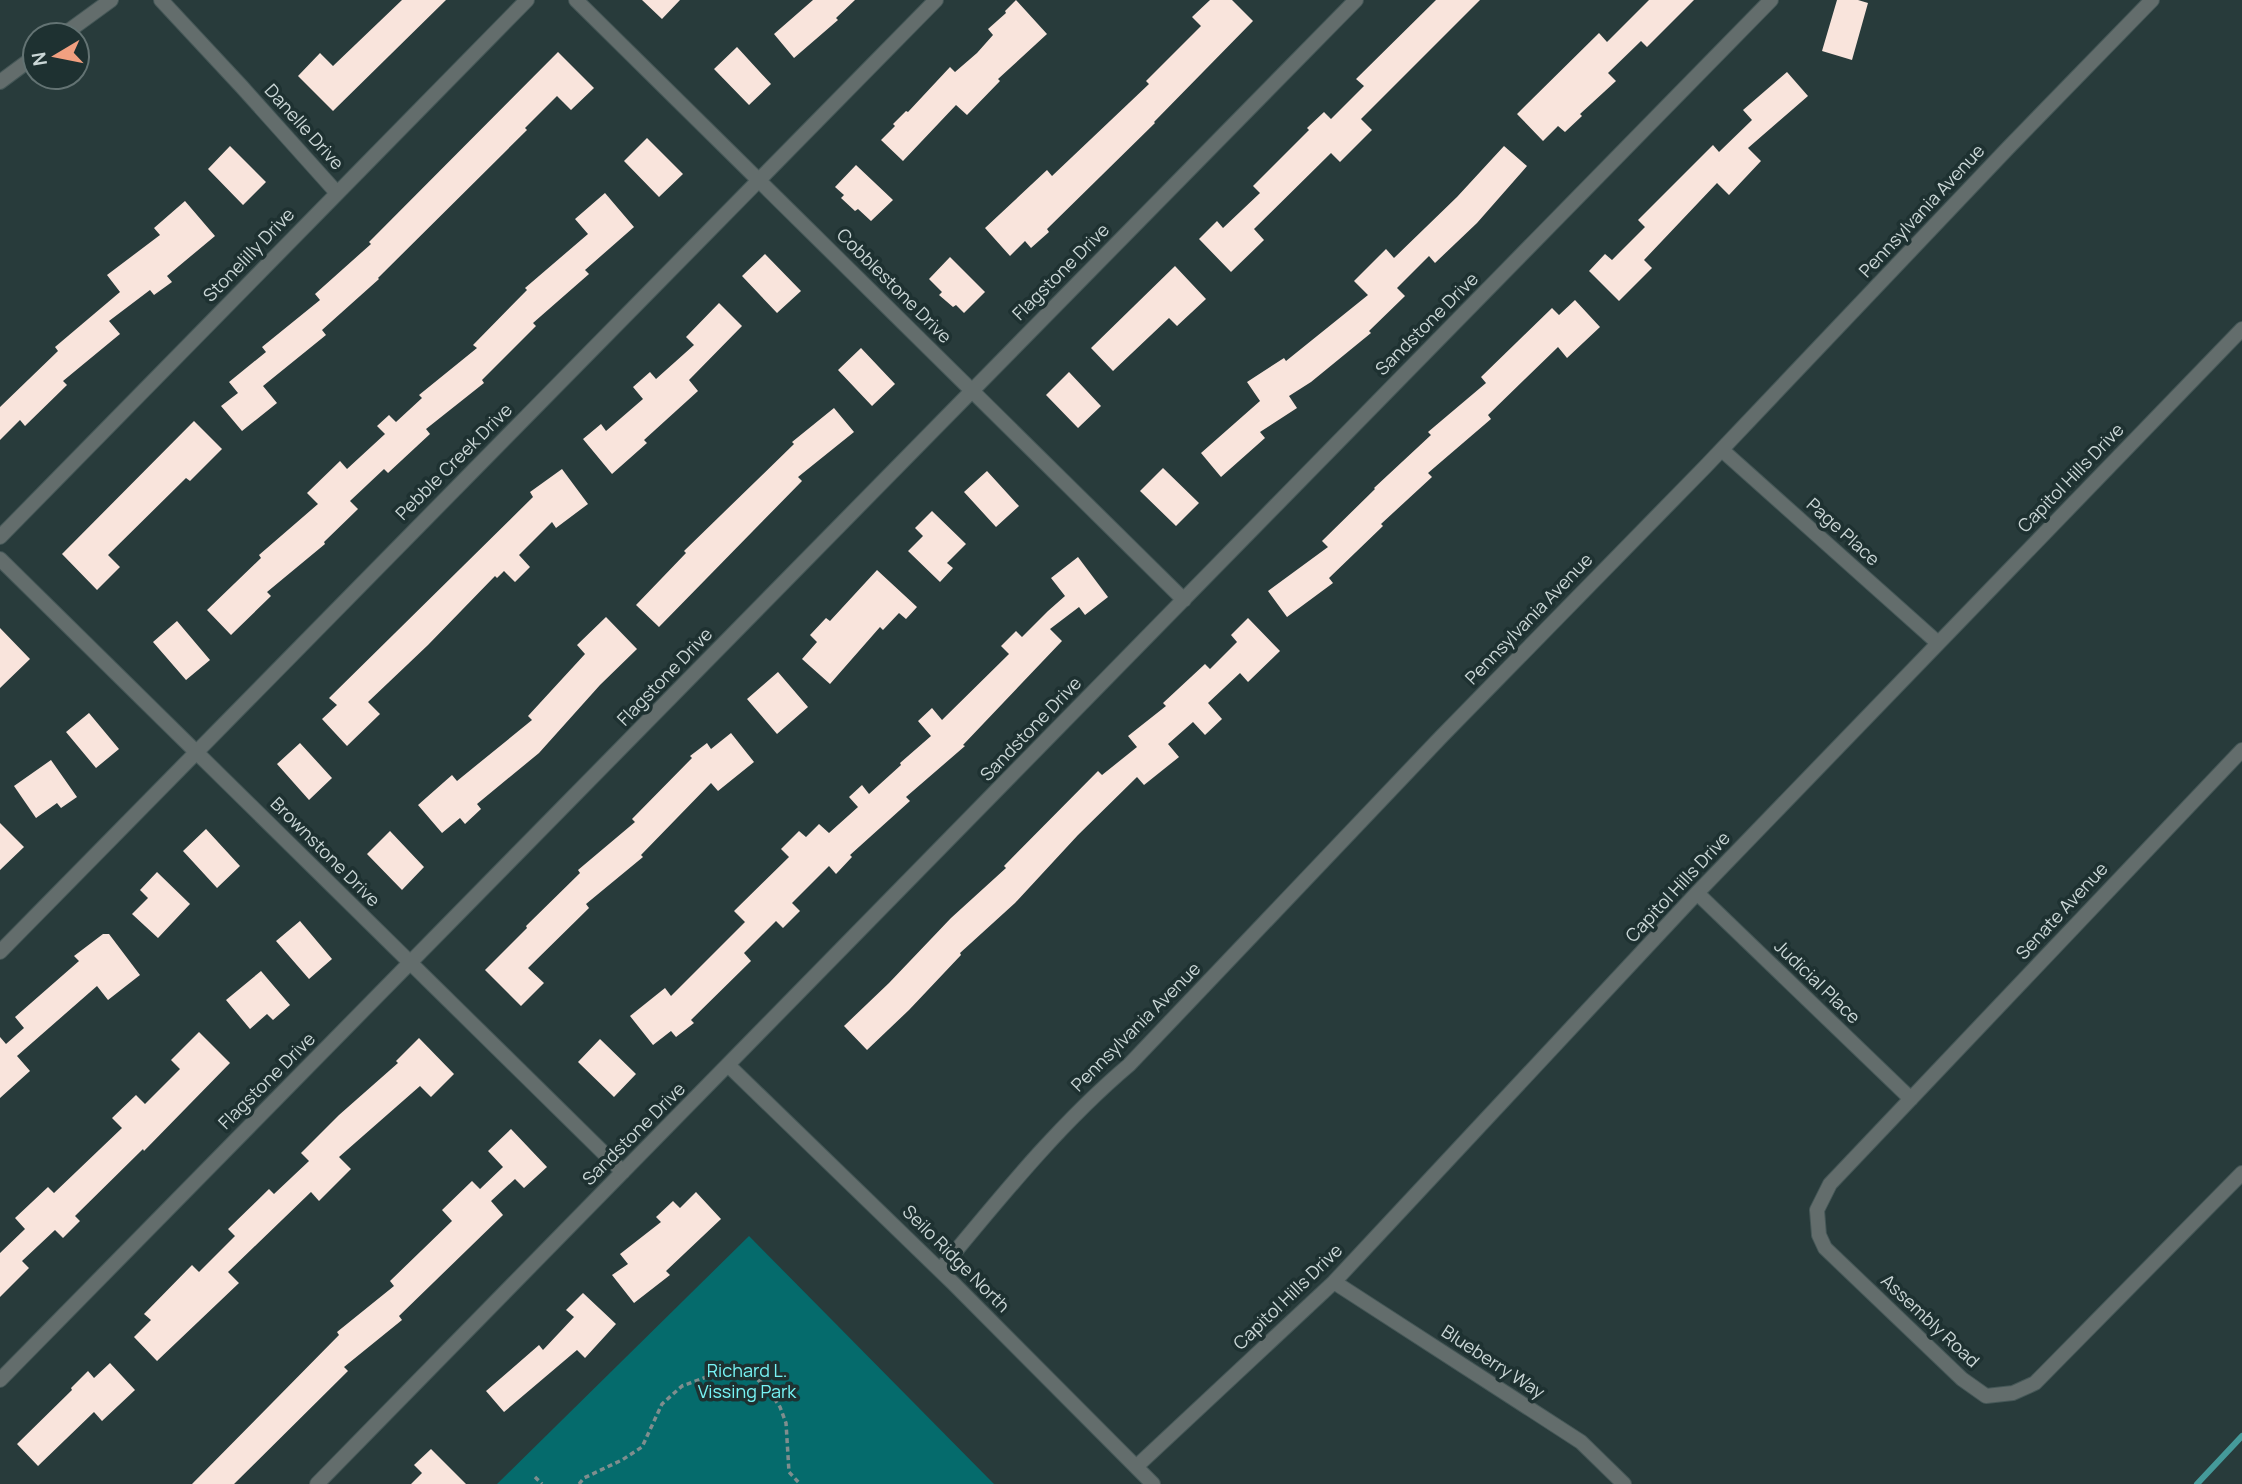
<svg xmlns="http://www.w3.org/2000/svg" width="2242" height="1484" font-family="Manrope,sans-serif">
	<rect width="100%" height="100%" fill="#283b3b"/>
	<!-- green -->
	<path fill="#056b6c" d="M749,1236L994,1484H497Z"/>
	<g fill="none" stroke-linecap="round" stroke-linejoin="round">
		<!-- stream -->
		<path stroke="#459a9a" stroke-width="6" d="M2197,1484L2242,1436"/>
	</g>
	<!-- building -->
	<path fill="#f9e4dc" d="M402,0H446L333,111L298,76L320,53L333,66Z
		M642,0H680L662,19Z
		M813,0H855L836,18L838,20L794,58L774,34Z
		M1016,0L1047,34L998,79L1000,81L967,115L956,105L903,161L881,140L895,126L893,124L906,111L908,112L950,67L955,72L977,53L993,35L988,29L1006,13L1005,11Z
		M1210,0H1232L1253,21L1154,122L1155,123L1047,229L1049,232L1031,248L1025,241L1010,256L985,228L1047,170L1052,176L1149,84L1146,81L1201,26L1192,17Z
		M1436,0H1480L1361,119L1372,130L1340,162L1331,153L1254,229L1264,240L1231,272L1199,239L1217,221L1223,228L1260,193L1253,186L1309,130L1307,128L1324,112L1331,119L1364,86L1356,79Z
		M1649,0H1694L1647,47L1641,41L1608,73L1616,81L1580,114L1582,116L1565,132L1558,126L1543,141L1517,114L1599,33L1607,42Z
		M1837,0H1858L1868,3L1852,60L1822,51Z
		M737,47L771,84L749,105L714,69Z
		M558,52L594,88L571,110L557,96L525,128L527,130L378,278L379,279L322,330L326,335L263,386L277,403L242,431L221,406L238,393L229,382L266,352L262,347L320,300L315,294L371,244L369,242Z
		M1787,72L1808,96L1748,148L1761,161L1729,195L1717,183L1644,260L1652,268L1619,301L1589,271L1605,254L1612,260L1645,227L1638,220L1713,145L1719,152L1752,120L1743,110Z
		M647,138L683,174L659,197L624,161Z
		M230,146L266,182L243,205L208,169Z
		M1504,146L1527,166L1477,223L1435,263L1429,256L1397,288L1405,296L1369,331L1371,333L1311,382L1289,396L1297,408L1260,432L1265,438L1221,477L1201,453L1260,401L1247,382L1284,358L1286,361L1368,295L1354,281L1386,249L1394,258L1457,197Z
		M856,165L893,200L871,221L858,209L855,211L841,198L844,195L835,187Z
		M605,193L634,227L585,270L589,274L533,323L536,326L482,380L484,383L426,429L430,434L388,473L384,469L350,501L358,509L324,542L325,544L267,592L271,596L231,635L207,610L261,558L259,555L318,504L307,493L340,461L347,469L385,434L377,426L389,415L396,422L422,398L419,395L477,348L473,345L527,290L525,288L588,234L575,219Z
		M185,201L215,236L167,276L172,282L154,295L150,290L109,321L120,334L63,381L67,385L25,426L20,420L0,440V407L58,351L55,347L120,292L107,275L160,235L154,228Z
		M765,254L801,291L777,313L742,276Z
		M950,257L985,292L964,313L956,305L953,307L939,295L942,292L929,279Z
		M1175,266L1206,299L1177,326L1169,318L1113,371L1091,348Z
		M1575,300L1600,327L1567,358L1558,347L1488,415L1491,419L1428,473L1432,477L1381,524L1383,526L1329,578L1333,583L1287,617L1268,591L1328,547L1322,541L1375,489L1374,488L1431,435L1428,432L1486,383L1481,377L1552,308L1559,315Z
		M719,303L742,326L689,380L698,391L644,440L647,443L612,474L583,439L601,424L606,431L643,399L633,387L650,372L656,379L694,345L686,337Z
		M861,348L895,384L872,406L838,370Z
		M1069,372L1101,406L1078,428L1046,395Z
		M834,408L854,432L798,477L802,481L659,627L636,605L686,553L684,551L794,444L792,442Z
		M194,421L222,449L190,481L186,478L108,555L120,567L97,590L62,554Z
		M1163,468L1199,503L1176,526L1140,491Z
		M562,469L588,504L556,528L552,522L519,555L530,567L515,582L504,571L497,578L495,576L428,645L368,702L380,714L347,746L322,719L337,705L329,698L533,497L530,492Z
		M987,471L1019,506L996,527L964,492Z
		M932,511L966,544L947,563L953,568L940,582L908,551L923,536L915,528Z
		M1078,557L1108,597L1085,615L1079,607L1050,629L1062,641L963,745L965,746L906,797L910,801L850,855L852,857L836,874L829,866L792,903L800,911L783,928L776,921L744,953L751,961L691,1020L694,1023L676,1037L671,1031L653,1045L630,1016L665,988L671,996L745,922L734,911L789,857L781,849L799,831L806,837L819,824L829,833L858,807L849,797L862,785L869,794L901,765L900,763L931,736L918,721L932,708L942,720L1009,654L1001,646L1016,631L1022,637L1048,611L1065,596L1051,578Z
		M877,570L917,607L906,619L899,613L883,630L880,627L830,684L802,659L817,642L810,635L826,618L830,621Z
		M606,617L637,649L600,685L539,753L477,804L481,809L465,824L460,818L442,833L418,805L452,775L457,781L532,720L528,716L585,654L577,645Z
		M1248,618L1280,651L1248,682L1240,673L1208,703L1222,719L1205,735L1193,722L1168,744L1179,757L1144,785L1137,777L1078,835L1015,903L960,953L961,955L909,1010L867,1050L844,1026L889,983L951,918L1006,868L1004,866L1098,771L1102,775L1137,747L1128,736L1166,706L1163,703L1205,664L1210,669L1237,642L1231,635Z
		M177,621L210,660L186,680L153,642Z
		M0,628L30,659L0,688Z
		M778,672L808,707L777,734L747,699Z
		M89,713L119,749L96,768L66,732Z
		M731,733L754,762L718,791L711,783L641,855L643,857L586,904L589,908L528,968L544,983L521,1006L485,970L527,928L526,926L580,873L578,870L635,822L632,819L692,758L690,756L707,743L711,749Z
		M300,743L332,778L309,800L277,764Z
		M51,760L77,797L61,808L57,803L36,818L14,786Z
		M0,823L24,847L0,870Z
		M206,829L240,866L217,888L183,851Z
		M390,831L424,867L402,890L367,854Z
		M157,872L190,904L158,938L132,914L148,898L140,890Z
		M300,921L332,959L309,979L276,941Z
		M103,934H109L140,975L108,1000L97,986L17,1056L30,1071L0,1098V1037L6,1044L24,1028L15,1017L79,961L74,956Z
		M261,971L290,1005L273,1020L267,1014L250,1029L226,1000Z
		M199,1032L230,1063L144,1151L143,1149L75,1216L80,1221L63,1238L55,1230L22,1261L29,1268L0,1297V1253L25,1229L15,1218L48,1187L54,1193L122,1128L112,1118L136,1095L145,1104L180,1069L171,1060Z
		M419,1038L454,1074L431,1097L420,1086L339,1157L351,1169L319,1201L311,1192L228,1272L239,1283L157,1361L134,1337L151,1320L144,1314L192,1265L199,1272L235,1236L228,1229L269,1189L274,1194L309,1161L301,1153L339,1115L398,1063L396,1061Z
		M600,1039L636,1074L614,1097L578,1062Z
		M511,1129L547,1167L524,1188L515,1179L491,1201L503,1215L399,1316L402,1320L344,1367L348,1371L234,1484H192L339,1335L337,1332L394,1286L390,1281L452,1221L442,1210L472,1181L480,1189L503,1167L488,1151Z
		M696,1192L721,1219L666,1271L670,1275L634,1303L612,1275L628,1264L620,1254L661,1222L656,1217L673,1201L680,1208Z
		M583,1293L616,1324L585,1358L577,1350L504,1412L486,1391L539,1345L543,1350L574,1317L566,1310Z
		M110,1363L135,1390L102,1421L94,1412L38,1466L17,1444L72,1390L71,1388L88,1371L94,1378Z
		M431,1449L466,1484H411L422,1473L414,1465Z"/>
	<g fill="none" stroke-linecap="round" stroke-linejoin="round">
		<defs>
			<path id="minor" d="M161,0L242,87L337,193
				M576,0L1184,600
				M63,35L111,0
				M0,82L35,56
				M1722,450L1938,643
				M0,537L527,0
				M0,559L623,1172
				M2242,750L1830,1184L1817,1210L1819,1235L1825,1248L1962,1379L1986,1396L2013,1393L2035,1383L2242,1173
				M1697,893L1911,1099
				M0,952L936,0
				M728,1065L953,1283L1153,1484
				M940,1270C999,1199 1058,1125 1129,1065L1441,737L1706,466L2008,148L2152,0
				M1334,1282L1581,1442L1624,1484
				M0,1380L1356,0
				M1137,1466L1334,1282L1697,893L2242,329
				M317,1484L1771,0"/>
		</defs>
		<!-- minor casing -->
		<use href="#minor" stroke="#455757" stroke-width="16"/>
		<!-- path -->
		<path stroke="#7f8e8e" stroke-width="3.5" stroke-dasharray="5 3.5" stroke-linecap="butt" d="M535,1477L542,1484
			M579,1484L584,1478L622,1460L642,1447L662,1404L682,1386L725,1370L746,1371L766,1386L780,1407L786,1423L789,1472L800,1484"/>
		<!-- minor -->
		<use href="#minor" stroke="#636d6c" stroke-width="14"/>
	</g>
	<g text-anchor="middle" stroke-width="7" stroke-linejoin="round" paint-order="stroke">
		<!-- street labels -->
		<g font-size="18" fill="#cbd7d7" stroke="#1e3131">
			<text transform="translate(304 127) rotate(48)" y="6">Danelle Drive</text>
			<text transform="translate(1922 211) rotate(-47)" y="6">Pennsylvania Avenue</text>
			<text transform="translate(249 255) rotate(-46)" y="6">Stonelilly Drive</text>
			<text transform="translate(1061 272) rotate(-45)" y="6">Flagstone Drive</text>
			<text transform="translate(894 286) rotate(45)" y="6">Cobblestone Drive</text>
			<text transform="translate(1427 324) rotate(-45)" y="6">Sandstone Drive</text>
			<text transform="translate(454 462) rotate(-45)" y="6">Pebble Creek Drive</text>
			<text transform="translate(2071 478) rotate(-46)" y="6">Capitol Hills Drive</text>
			<text transform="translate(1843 532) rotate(42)" y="6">Page Place</text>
			<text transform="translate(1529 619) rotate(-46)" y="6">Pennsylvania Avenue</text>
			<text transform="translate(665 677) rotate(-46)" y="6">Flagstone Drive</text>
			<text transform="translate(1031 729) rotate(-46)" y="6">Sandstone Drive</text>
			<text transform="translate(325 852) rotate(45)" y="6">Brownstone Drive</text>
			<text transform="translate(1678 887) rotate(-47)" y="6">Capitol Hills Drive</text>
			<text transform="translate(2062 911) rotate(-47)" y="6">Senate Avenue</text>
			<text transform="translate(1817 982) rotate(44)" y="6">Judicial Place</text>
			<text transform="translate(1136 1027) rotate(-45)" y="6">Pennsylvania Avenue</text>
			<text transform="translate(267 1081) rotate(-45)" y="6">Flagstone Drive</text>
			<text transform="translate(634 1134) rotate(-45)" y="6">Sandstone Drive</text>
			<text transform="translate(956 1259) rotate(45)" y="6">Seilo Ridge North</text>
			<text transform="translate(1288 1297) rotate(-44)" y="6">Capitol Hills Drive</text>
			<text transform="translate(1930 1321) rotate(43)" y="6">Assembly Road</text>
			<text transform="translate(1493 1362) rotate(33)" y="6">Blueberry Way</text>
		</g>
		<!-- park labels -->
		<g font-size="18" fill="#77f4f5" stroke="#1e3131">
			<text x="747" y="1377">Richard L.<tspan x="747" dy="21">Vissing Park</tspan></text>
		</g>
	</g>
	<!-- north arrow -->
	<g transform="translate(56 56) rotate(260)"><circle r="33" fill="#1e3131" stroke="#637373" stroke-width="2"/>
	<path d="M0-5L12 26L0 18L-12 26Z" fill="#f2a080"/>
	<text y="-10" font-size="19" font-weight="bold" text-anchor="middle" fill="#cbd7d7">N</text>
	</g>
</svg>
